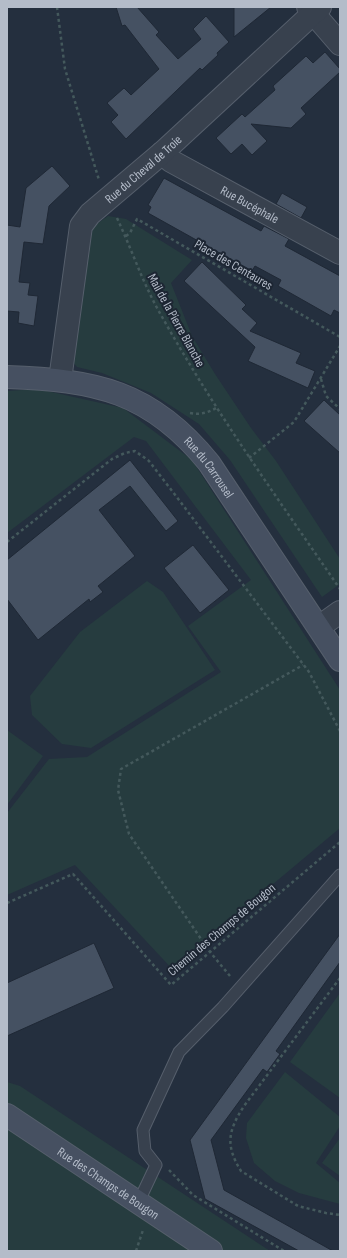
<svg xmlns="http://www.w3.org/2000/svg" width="347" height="1258" font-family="'Sofia Sans Condensed',sans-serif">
	<rect width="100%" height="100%" fill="#242f3e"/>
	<!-- green -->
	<path fill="#263c3f" d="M108,216L126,219L192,260L171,283L192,336L215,374L251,428L276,461L340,559V584L322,597L230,460L199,424L151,393L102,373L77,367L71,360L91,228Z
		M38,389L123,408L192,460L340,690V828L210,937L175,972L75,865L7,895V813L49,759L87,757L221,672L188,626L251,580L146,441L134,437L7,533V391Z
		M147,581L163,592L215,670L91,748L62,744L32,715L30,696L80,632Z
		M7,730L43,756L7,805Z
		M340,993V1098L290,1062Z
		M285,1072L340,1117V1126L316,1163L340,1183V1204L299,1193L275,1181L254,1163L246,1138L247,1123Z
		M7,1082L20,1086L270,1251H7Z
		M340,1138V1176L322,1163Z"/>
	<!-- building -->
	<path fill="#455162" stroke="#1f2835" d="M116,7H137L159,32L156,35L178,59L201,39L193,29L206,16L229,42L217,53L218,55L202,70L200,68L126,139L111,122L118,115L107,103L124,88L131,95L159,69L125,25L122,26Z
		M234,7H271L234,37Z
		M325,52L340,69V72L301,108L306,114L291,128L251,124L267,141L252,155L242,144L231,154L216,138L242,114L245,117L275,90L273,86L306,56L313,63Z
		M52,166L70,186L49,206L43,244L24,242L19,282L30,283L28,295L38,296L34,326L18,323L19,312L7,311V225L20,227L26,188Z
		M164,178L261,231L264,226L289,239L285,246L340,276V313L334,310L331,316L278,286L281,280L255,266L252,271L148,213L151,207L148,205Z
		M282,193L307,207L301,218L276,204Z
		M202,262L246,305L242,309L257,323L250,331L301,353L296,363L315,371L308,388L248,361L255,347L184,281Z
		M324,400L340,415V453L304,421Z
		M130,460L178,521L166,531L130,486L99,510L135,556L98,586L103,592L90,602L89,599L38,640L7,599V560Z
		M193,545L229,590L200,613L164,568Z
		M340,934V962L276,1051L280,1054L267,1072L263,1069L211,1140L224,1190L333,1251H299L205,1199L190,1140Z
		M94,943L114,988L7,1036V983Z"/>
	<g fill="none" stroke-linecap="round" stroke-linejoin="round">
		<defs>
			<path id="lane" d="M139,1201L156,1165L145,1151L143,1130L179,1052L223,1007L340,875"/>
			<g id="street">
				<path d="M308,7L340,44"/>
				<path id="s1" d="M162,153L171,161L340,253"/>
				<path id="s2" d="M60,380L81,226L90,214L162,153L320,7"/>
				<path d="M319,627L340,612"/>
			</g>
			<g id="secondary">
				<path id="s3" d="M7,377C95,380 151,391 209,463L340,660"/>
				<path id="s4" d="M7,1115L211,1251"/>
			</g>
		</defs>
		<!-- lane casing -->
		<use href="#lane" stroke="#565f6c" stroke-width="13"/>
		<!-- street casing -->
		<use href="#street" stroke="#565f6c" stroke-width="24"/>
		<!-- secondary casing -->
		<use href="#secondary" stroke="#565f6c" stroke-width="24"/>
		<!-- path -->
		<path stroke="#44595c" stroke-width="2.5" stroke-dasharray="3 3" stroke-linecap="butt" d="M57,7L65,69L99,180
			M117,218C132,250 143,284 161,315C214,410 278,499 340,589
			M126,236L130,233L137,219L340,337
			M321,379L326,396L340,409
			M190,413C200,415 207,413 216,408
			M249,458L294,422L340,346
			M7,542L112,459L125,453L135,451L149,461L176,496L309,672L340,731
			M7,903L73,874L171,985L340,842
			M230,976L210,952L129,834L118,790L121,769L303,665
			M340,978L244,1106C228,1131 225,1145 241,1171L298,1206L326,1213L340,1215
			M169,1170L193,1195L284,1251
			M136,1251L143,1230"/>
		<!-- lane -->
		<use href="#lane" stroke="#38414e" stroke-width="11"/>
		<!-- street -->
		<use href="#street" stroke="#38414e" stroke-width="22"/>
		<!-- secondary -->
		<use href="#secondary" stroke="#465061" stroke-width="22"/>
	</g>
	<g text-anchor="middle" stroke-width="4" stroke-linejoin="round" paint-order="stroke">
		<!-- street labels -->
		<g font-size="13" fill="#b4bcc9" stroke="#1d2633">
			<text dy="5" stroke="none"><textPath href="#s2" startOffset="240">Rue du Cheval de Troie</textPath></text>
			<text dy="5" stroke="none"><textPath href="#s1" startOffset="102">Rue Bucéphale</textPath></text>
			<text transform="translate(234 264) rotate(30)" y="5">Place des Centaures</text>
			<text transform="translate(177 320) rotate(61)" y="5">Mail de la Pierre Blanche</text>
			<text dy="5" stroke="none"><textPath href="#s3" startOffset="232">Rue du Carrousel</textPath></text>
			<text transform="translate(221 929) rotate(-40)" y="5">Chemin des Champs de Bougon</text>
			<text dy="5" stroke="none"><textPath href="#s4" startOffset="122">Rue des Champs de Bougon</textPath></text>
		</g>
	</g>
	<!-- border -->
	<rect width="347" height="1258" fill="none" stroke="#b4bcc9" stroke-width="16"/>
</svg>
